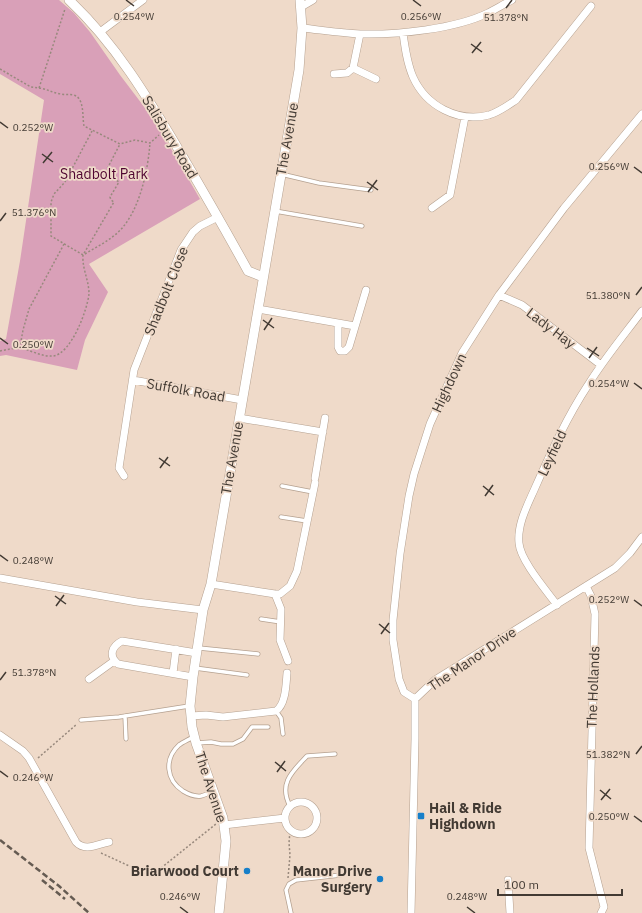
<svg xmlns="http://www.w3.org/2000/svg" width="642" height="913" font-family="'IBM Plex Sans',sans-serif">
	<rect width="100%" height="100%" fill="#efdac9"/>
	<!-- green -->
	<path fill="#d9a0b8" d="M0,0H59L74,13L90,32L120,75L142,104L163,135L200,199L89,264L108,292L85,340L77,370L6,355L0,356V341L6,339L20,261L44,100L0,74Z"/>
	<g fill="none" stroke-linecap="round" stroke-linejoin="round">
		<defs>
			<path id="service" d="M281,174L319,183L371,190
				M275,211L362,226
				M282,486L313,492
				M281,517L307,521
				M261,619L281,622
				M199,648L258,654
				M195,668L247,675
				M276,711L281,718L283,734
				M125,716L126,739
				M81,720L119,717L189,706
				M193,737C188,740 183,742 179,745C164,759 166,780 183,791C188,794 194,797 201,796C205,795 209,793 213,792
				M197,743L211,742L221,744H233L243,739L252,727H268
				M290,806C278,783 293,771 307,756L335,754
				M291,913L286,890L289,884L296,880L341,875"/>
			<path id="minor" d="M301,7L313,0
				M302,28C321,30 341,33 360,34C397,35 455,29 488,13C496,9 504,4 512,0
				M100,32L143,0
				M403,33C405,48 407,63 413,77C426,106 458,123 489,115C499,112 507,106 516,100L591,6
				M360,34L353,68L376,79
				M334,74L347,73L353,68
				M432,208L450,195L465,117
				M499,295L522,305L601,365
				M258,309L355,326
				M338,323V347L340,351H345L349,347L366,290
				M133,380L242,400
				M239,418L323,432
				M124,476L119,468L134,370L181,250L193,232L200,226L218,217
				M315,478L325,418
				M0,578L137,602L203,610
				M211,584L275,594H280L290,586L297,571L315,483
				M586,586L591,596L595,614L589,848L604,907L601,913
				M275,594L281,609L280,640L288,661
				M557,605C546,590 520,560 519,543C517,524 528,504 535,488C551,452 567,417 588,385C604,359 624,335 642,311
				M173,673L176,649
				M193,677L118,664C108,656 112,646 122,641L197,653
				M89,679L114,661
				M415,699L404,692L399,679L393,640V620L400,554L409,496L414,474L430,424L462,353L499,295L564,208L642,114
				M191,716L206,715L223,717L276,711C286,704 286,684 287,673
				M0,735L23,751L29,758L76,842C85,852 98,844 109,842
				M285 818a16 16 0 1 1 32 0a16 16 0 1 1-32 0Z
				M224,825L285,818
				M508,880L510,913
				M411,913L415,739V699L435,680L615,568L630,553L642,537"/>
			<path id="tertiary" d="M69,0C115,43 148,98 180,152C203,191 226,231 248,271L263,277
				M219,913L226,841L223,818L196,743L192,727L190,706L193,677L203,610L211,584L299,70L302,28L300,0"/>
		</defs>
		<!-- service casing -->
		<use href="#service" stroke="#b5a190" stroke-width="5"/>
		<!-- minor casing -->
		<use href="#minor" stroke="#b5a190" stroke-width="8"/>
		<!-- tertiary casing -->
		<use href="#tertiary" stroke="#b5a190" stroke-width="10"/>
		<!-- path -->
		<path stroke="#98897d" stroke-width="1.5" stroke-dasharray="2 2" stroke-linecap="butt" d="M0,69L31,87L39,88L65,9
			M39,88C47,89 53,93 61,94C65,95 69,94 73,95C85,97 82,117 84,126L120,144L135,140L150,143L159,135
			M64,244L29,309L23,330L20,347C29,350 42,357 53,356C71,354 87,311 89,294C89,280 82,269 83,255L114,202L111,200L110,197L119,182L107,175V169L120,144
			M85,254C98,246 113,239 123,227C140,207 148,170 150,143
			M83,255L51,236V202L54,194L65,182L92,131
			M0,351L20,347
			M38,758L77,724
			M101,853L151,876L216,824
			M288,878L290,855L289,843L290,831"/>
		<!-- service -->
		<use href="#service" stroke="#fff" stroke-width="3.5"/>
		<!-- minor -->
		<use href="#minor" stroke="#fff" stroke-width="7"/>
		<!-- tertiary -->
		<use href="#tertiary" stroke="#fff" stroke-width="9"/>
		<!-- rail -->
		<path stroke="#655b52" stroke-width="2.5" stroke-dasharray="6 3" stroke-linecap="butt" d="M0,840L59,886L89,913
			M42,880L65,899"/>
	</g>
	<!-- ticks -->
	<path fill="none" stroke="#423a33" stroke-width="1.5" d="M126,0L134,6M413,0L421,6M506,8L512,0M471,44L482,52M472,53L481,42M0,122L8,128M42,154L53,162M43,163L52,152M634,167L642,173M367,182L378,190M368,192L377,180M0,221L6,213M636,295L642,287M263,320L274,328M264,330L272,318M0,338L8,344M587,348L599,356M589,358L597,347M634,383L642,389M159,458L170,466M160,468L168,457M483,486L494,495M485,496L493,485M0,555L8,561M55,596L66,604M634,600L642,606M56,606L64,595M379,624L390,633M381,634L389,623M0,680L6,672M636,754L642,746M275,762L286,771M0,771L8,777M277,772L285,761M600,790L611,799M601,800L610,789M634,816L642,822M180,907L188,913M467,907L475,913"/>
	<!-- markers -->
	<g fill="#177fc9" stroke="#efdac9" stroke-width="1.5">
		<rect x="417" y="812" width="8" height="8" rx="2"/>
		<circle cx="247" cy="871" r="4"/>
		<circle cx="380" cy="879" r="4"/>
	</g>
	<g text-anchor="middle" stroke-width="3.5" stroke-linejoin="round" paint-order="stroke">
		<!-- street labels -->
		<g font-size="14" fill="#423a33" stroke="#efdac9">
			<text transform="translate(170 137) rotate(59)" y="5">Salisbury Road</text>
			<text transform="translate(287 139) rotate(-80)" y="5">The Avenue</text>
			<text transform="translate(166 291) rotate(-68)" y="5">Shadbolt Close</text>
			<text transform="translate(551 328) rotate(37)" y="5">Lady Hay</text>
			<text transform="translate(449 383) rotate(-65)" y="5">Highdown</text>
			<text transform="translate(186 390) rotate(10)" y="5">Suffolk Road</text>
			<text transform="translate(552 453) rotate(-65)" y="5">Leyfield</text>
			<text transform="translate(232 458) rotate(-80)" y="5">The Avenue</text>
			<text transform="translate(472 659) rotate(-34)" y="5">The Manor Drive</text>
			<text transform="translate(593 687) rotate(-88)" y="5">The Hollands</text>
			<text transform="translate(211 787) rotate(72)" y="5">The Avenue</text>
		</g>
		<!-- park labels -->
		<g font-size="14" fill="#500531" stroke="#efdac9">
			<text x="104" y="179">Shadbolt Park</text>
		</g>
		<!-- poi labels -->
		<g font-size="14" font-weight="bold" fill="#423a33" stroke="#efdac9" text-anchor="end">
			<text x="429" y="813" text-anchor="start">Hail &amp; Ride<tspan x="429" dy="16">Highdown</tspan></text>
			<text x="239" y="876">Briarwood Court</text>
			<text x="372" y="876">Manor Drive<tspan x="372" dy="16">Surgery</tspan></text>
		</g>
	</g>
	<g font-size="10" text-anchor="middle" fill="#423a33" stroke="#efdac9" stroke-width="3.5" stroke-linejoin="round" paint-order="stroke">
		<text x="134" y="20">0.254°W</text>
		<text x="421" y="20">0.256°W</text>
		<text x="506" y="21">51.378°N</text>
		<text x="33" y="131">0.252°W</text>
		<text x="609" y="170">0.256°W</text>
		<text x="34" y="216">51.376°N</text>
		<text x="608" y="299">51.380°N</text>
		<text x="33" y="348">0.250°W</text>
		<text x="609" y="387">0.254°W</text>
		<text x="33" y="564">0.248°W</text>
		<text x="609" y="603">0.252°W</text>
		<text x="34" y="676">51.378°N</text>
		<text x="608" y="758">51.382°N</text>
		<text x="33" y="781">0.246°W</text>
		<text x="609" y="820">0.250°W</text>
		<text x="180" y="900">0.246°W</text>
		<text x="467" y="900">0.248°W</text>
	</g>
	<!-- scale -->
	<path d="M498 889v6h124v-6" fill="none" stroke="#423a33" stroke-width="2"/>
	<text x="504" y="889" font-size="12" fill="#423a33" stroke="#efdac9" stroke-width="3" paint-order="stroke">100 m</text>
</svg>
